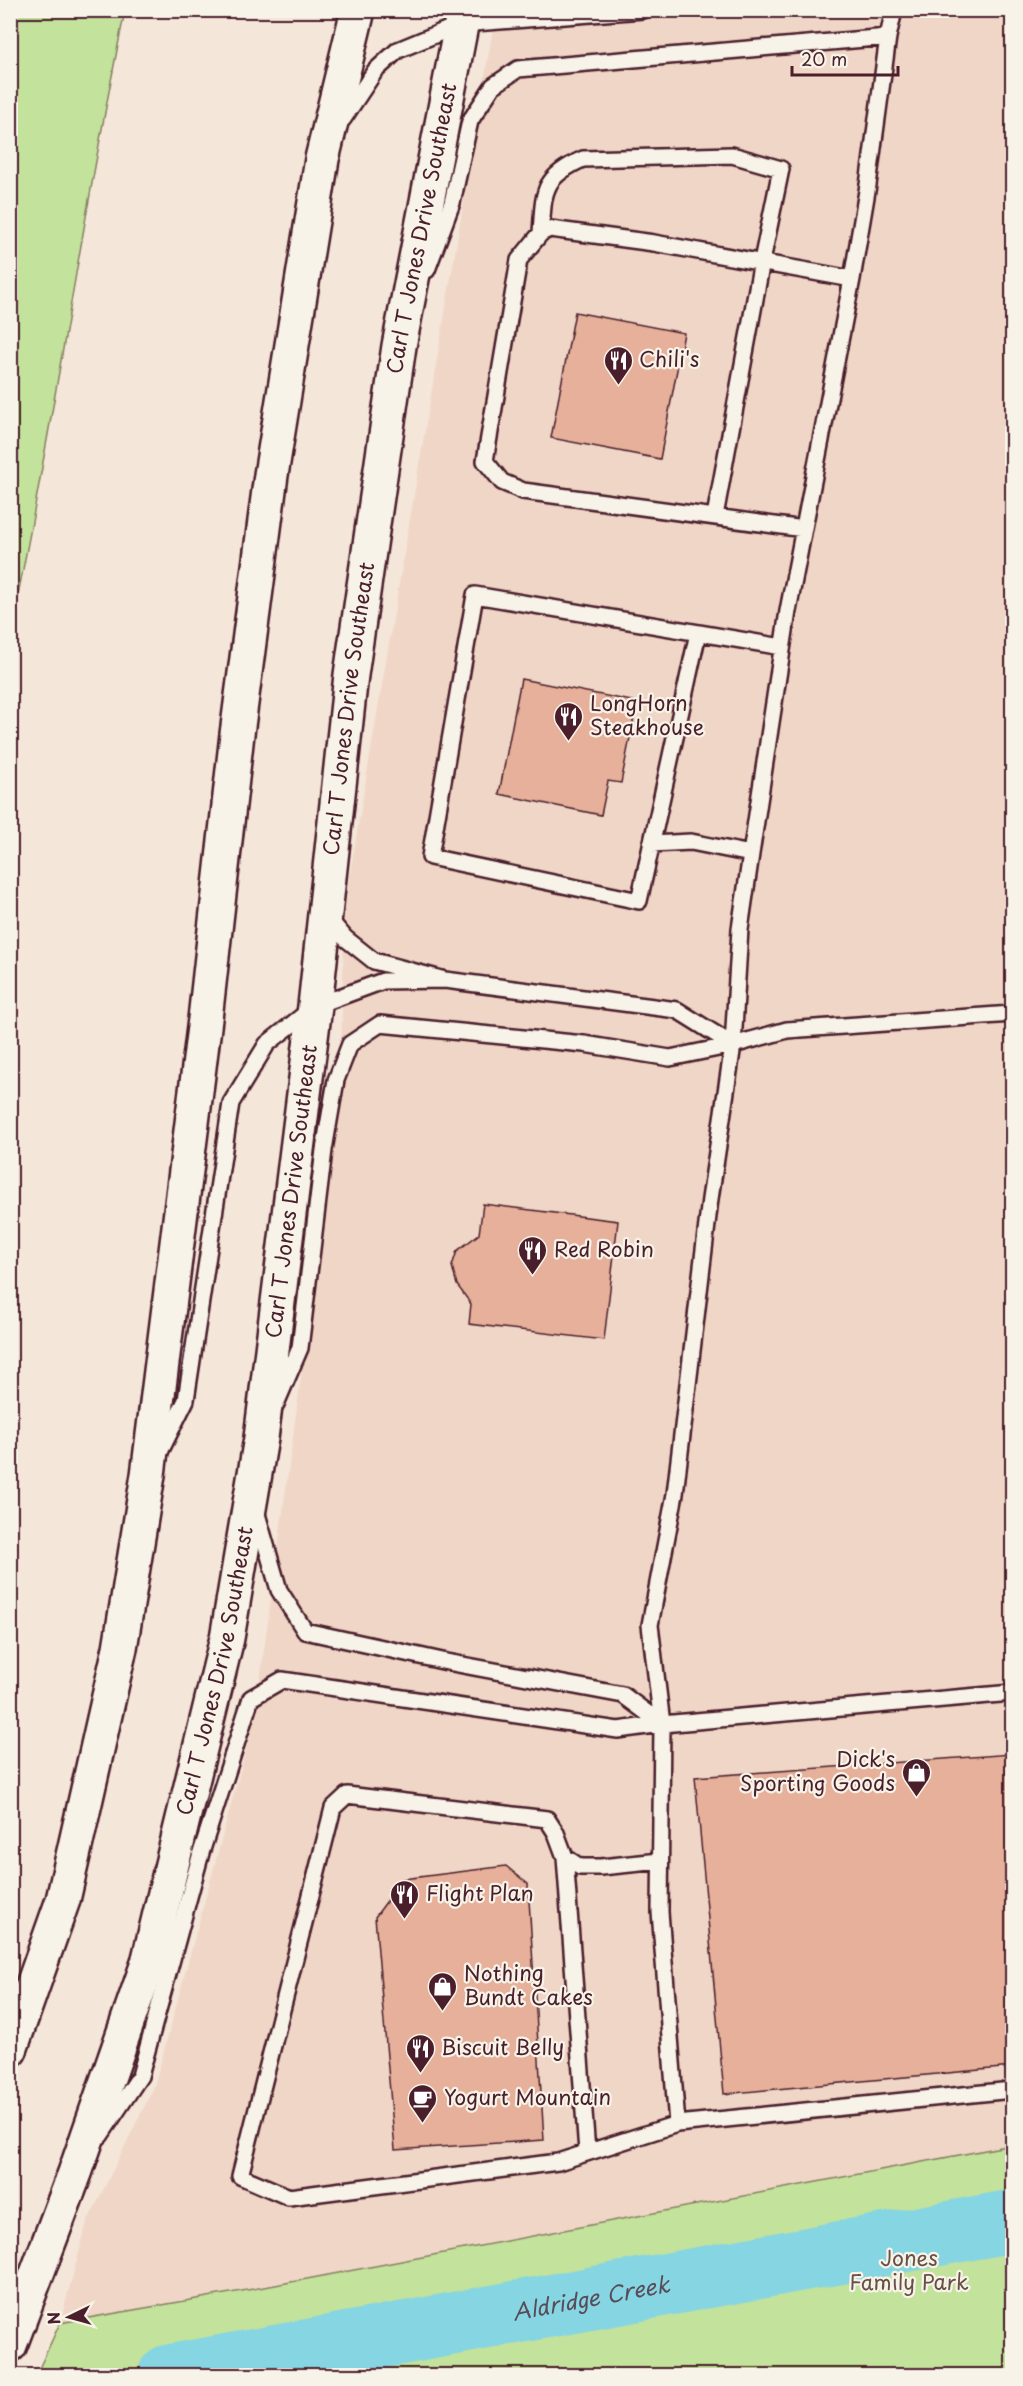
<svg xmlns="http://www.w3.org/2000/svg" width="1023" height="2386" font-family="'Playpen Sans',sans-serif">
	<rect width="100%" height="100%" fill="#f4e6d9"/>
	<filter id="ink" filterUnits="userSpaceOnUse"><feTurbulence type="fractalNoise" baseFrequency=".0167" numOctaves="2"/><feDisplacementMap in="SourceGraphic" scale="12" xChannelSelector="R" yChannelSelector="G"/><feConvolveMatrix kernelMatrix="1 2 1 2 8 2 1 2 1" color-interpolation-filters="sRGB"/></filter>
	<g filter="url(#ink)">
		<!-- built -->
		<path fill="#f0d6c6" d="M496,11H1012V2145L270,2286L60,2323L87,2223L154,2087L255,1717L340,1090L345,904Z"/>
		<!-- green -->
		<path fill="#c3e29b" stroke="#868063" stroke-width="1.5" d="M11,10L125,11C82,216 54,424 11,629Z
			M1012,2145V2375H36L60,2323L270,2286Z"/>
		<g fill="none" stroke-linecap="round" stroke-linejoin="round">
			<!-- river -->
			<path stroke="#86d5e2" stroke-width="63" id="s1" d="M169,2376L1012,2221"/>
		</g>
		<!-- building -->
		<path fill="#e6b09b" stroke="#4a1f2b" stroke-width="1.5" d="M575,312L684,333L660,459L551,438Z
			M521,679L637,702L621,783L608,781L601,815L499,794Z
			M483,1204L618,1221L604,1340L469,1324L471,1304L457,1285L452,1266L457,1251L479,1234Z
			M1012,1754V2067L724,2094L695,1777Z
			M506,1866L528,1884L544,2140L395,2150L375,1917L403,1879Z"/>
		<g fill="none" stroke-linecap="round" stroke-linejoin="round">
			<defs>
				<path id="service" d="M894,10L888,37L868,185L852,279L788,611L751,854L740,929L733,1045L710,1199L675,1494L650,1625L662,1724L660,1912L677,2124L1012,2090
					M343,119L375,71L398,50L461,24L643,10
					M541,233C544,192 541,178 583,159L732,155L781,169L762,261L715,516
					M427,270L452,203L470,121L493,86L518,69L888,37
					M804,529L523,491L502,482L485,461L519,260L541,233L550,229L654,243L852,279
					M698,633L639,901L430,857L475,595L782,647
					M651,844L691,842L751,854
					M327,917L345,938L374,961L445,980L677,1010L733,1045
					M276,1404L300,1348L324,1150L336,1080L350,1044L380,1024L584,1044L670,1058L733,1045L787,1030L1012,1014
					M161,1450L186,1400L231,1103L267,1044L315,1006L383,981L445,980
					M257,1514L279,1590L305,1631L447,1662L623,1695L662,1724
					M565,1857L587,2152
					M660,1861L601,1867H580L565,1857L556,1833L547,1819L347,1795L333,1808L240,2176L289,2197L558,2162L677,2124
					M100,2136L140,2076L201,1853L251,1698L282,1680L618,1730L662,1724L1012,1693"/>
				<g id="secondary">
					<path d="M10,2050L63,1900L120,1648L148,1475L205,1019L237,734L271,475L322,159L358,10"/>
					<path id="s2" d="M10,2345L75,2173L148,1963L227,1638L261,1438L315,1006L351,675L399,346L464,10"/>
				</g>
			</defs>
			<!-- service casing -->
			<use href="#service" stroke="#4a1f2b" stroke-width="20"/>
			<!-- secondary casing -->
			<use href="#secondary" stroke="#4a1f2b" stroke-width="38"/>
			<!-- service -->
			<use href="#service" stroke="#f7f3e8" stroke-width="15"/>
			<!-- secondary -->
			<use href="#secondary" stroke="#f7f3e8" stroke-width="33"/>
		</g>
	</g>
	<!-- icons -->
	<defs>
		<symbol id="restaurant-pin" viewBox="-11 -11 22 30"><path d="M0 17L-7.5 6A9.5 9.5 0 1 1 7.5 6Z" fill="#4a1f2b" stroke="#f7f3e8"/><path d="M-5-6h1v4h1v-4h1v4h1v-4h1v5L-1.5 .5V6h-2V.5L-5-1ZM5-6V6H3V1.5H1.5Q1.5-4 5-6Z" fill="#fff"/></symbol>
		<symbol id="shop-pin" viewBox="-11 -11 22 30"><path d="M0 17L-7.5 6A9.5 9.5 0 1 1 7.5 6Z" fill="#4a1f2b" stroke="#f7f3e8"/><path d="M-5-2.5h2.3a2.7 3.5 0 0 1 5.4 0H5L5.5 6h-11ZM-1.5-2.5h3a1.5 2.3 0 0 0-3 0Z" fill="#fff"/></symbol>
		<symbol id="cafe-pin" viewBox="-11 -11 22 30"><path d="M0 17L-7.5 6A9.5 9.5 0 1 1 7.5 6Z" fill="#4a1f2b" stroke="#f7f3e8"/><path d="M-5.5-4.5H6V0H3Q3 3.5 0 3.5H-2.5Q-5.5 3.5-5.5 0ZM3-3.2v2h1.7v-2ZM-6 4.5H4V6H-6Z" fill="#fff"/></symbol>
	</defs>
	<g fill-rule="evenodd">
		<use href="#restaurant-pin" x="602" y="344" width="33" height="45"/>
		<use href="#restaurant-pin" x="552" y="700" width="33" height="45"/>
		<use href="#restaurant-pin" x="516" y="1234" width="33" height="45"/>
		<use href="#shop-pin" x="900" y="1756" width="33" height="45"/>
		<use href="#restaurant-pin" x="388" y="1878" width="33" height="45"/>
		<use href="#shop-pin" x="426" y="1970" width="33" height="45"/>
		<use href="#restaurant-pin" x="404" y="2032" width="33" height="45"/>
		<use href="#cafe-pin" x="406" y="2082" width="33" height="45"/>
	</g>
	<g text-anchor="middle" stroke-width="4.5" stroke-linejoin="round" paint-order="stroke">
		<!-- street labels -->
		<g font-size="21" fill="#4a1f2b" stroke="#f7f3e8">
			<text dy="7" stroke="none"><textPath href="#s2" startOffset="2164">Carl T Jones Drive Southeast</textPath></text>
			<text dy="7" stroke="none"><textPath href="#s2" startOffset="1678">Carl T Jones Drive Southeast</textPath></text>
			<text dy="7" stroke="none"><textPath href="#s2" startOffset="1192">Carl T Jones Drive Southeast</textPath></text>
			<text dy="7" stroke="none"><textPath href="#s2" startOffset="706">Carl T Jones Drive Southeast</textPath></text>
		</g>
		<!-- poi labels -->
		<g font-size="21" fill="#4a1f2b" stroke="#f7f3e8" text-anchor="start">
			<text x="639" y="367">Chili's</text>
			<text x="590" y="711">LongHorn<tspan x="590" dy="24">Steakhouse</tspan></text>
			<text x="554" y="1257">Red Robin</text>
			<text x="895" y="1767" text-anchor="end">Dick's<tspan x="895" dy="24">Sporting Goods</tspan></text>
			<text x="426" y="1901">Flight Plan</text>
			<text x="464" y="1981">Nothing<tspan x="464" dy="24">Bundt Cakes</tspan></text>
			<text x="441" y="2055">Biscuit Belly</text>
			<text x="444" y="2105">Yogurt Mountain</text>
		</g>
		<!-- park labels -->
		<g font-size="21" fill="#685047" stroke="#f7f3e8">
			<text x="909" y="2266">Jones<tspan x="909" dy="24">Family Park</tspan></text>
		</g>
		<!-- water labels -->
		<g font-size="22" font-style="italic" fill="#594c59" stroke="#f7f3e8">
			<text dy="8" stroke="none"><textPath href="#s1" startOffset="429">Aldridge Creek</textPath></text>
		</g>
	</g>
	<!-- margin -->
	<rect width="1023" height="2386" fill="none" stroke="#f7f3e8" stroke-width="36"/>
	<rect x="18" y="18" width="987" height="2350" fill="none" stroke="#4a1f2b" stroke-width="2" filter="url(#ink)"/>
	<!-- north arrow -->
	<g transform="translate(69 2317) rotate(265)" stroke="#f7f3e8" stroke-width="4.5" paint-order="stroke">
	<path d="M0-4.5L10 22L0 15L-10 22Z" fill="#4a1f2b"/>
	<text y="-9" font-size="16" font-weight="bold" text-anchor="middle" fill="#4a1f2b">N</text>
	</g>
	<!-- scale -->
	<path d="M792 66v9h106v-9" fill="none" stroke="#4a1f2b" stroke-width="3"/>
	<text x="801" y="66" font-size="18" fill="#4a1f2b" stroke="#f7f3e8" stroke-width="4.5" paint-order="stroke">20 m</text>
</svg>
